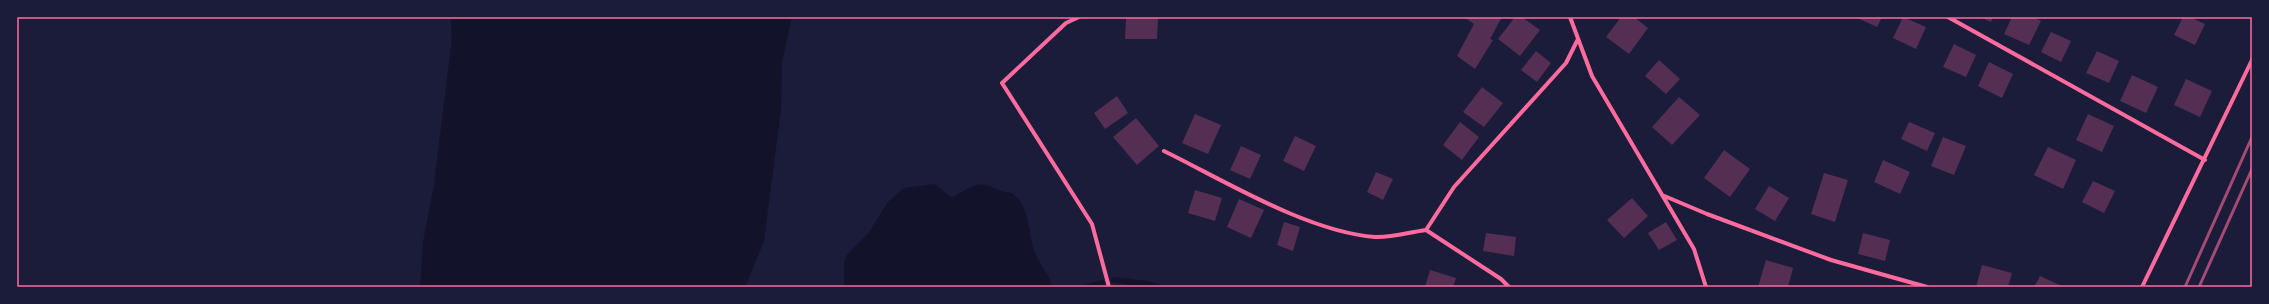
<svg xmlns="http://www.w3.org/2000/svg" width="2269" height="304" font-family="'Golos Text',sans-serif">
	<rect width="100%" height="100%" fill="#1b1b3a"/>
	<!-- water -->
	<path fill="#12122b" d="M451,17H792L782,62L781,109L764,241L745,287H420L423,242L434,185L452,38Z
		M935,184L952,198C971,187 978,179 999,190C1003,192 1008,192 1011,193C1031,203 1028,240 1036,255C1041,266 1049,275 1053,287H844V262L847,255L869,232L888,202L904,188Z"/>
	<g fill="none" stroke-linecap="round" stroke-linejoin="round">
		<!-- stream -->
		<path stroke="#12122b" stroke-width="5.5" d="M1114,280L1150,284L1157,287
			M1087,287L1102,283"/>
	</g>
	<!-- building -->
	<path fill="#542f53" d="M1464,17H1502L1490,39L1493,40L1475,69L1457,56L1474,24Z
		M1515,17H1522L1540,30L1520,56L1498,39Z
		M1621,17H1634L1648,28L1629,54L1606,37Z
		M1855,17H1882L1877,27Z
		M1903,17L1926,27L1916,49L1893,38Z
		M1980,17H1993L1991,22Z
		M2012,17H2033L2041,21L2029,45L2004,34Z
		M2183,17H2190L2205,24L2195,45L2174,35Z
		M1126,18H1158L1157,39H1125Z
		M2051,32L2071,41L2061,62L2041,52Z
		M1954,44L1976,55L1966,77L1943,67Z
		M1536,51L1551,63L1537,82L1521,70Z
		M2097,51L2119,61L2109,83L2086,73Z
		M1659,60L1680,79L1666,94L1645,76Z
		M1989,62L2013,74L2002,98L1978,86Z
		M2132,75L2158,87L2146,113L2120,101Z
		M2186,79L2212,91L2200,117L2174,105Z
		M1482,87L1503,103L1484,127L1463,112Z
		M1117,96L1128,113L1105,129L1094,113Z
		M1679,97L1700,115L1672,145L1652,127Z
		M1195,114L1221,125L1208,154L1182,143Z
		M2088,114L2114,126L2102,152L2076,140Z
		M1136,118L1159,146L1137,165L1113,137Z
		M1460,122L1479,137L1462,160L1443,145Z
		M1909,122L1935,133L1927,151L1901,139Z
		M1295,136L1316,146L1304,171L1283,161Z
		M1943,137L1966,146L1954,175L1931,166Z
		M1241,146L1261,155L1250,179L1230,170Z
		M2048,147L2076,160L2063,189L2034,175Z
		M1724,150L1750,169L1730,197L1704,178Z
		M1883,160L1910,172L1900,194L1874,182Z
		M1376,172L1393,179L1383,200L1367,192Z
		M1824,173L1848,180L1835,222L1811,214Z
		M2093,181L2115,191L2104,213L2082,202Z
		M1769,186L1789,198L1775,221L1755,209Z
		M1195,190L1222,198L1215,221L1188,213Z
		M1632,198L1648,216L1624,238L1607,220Z
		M1239,199L1264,210L1251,238L1227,227Z
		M1284,222L1300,227L1293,251L1277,245Z
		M1666,222L1677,240L1659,250L1648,233Z
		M1486,233L1516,237L1514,256L1483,251Z
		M1863,233L1890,240L1885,261L1858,254Z
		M1766,260L1793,268L1788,287H1758Z
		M1982,265L2012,273L2008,287H1976Z
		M1430,270L1456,278L1453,287H1425Z
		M2040,276L2064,287H2034Z"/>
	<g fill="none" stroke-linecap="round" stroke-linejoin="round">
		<!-- minor -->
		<path stroke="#ff6b9d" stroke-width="4" d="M1079,17L1066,23L1002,83L1092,224L1109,287
			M1570,17L1592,76L1694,249L1706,287
			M1948,17L2205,160
			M1164,151C1225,181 1308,232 1375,237C1391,238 1410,232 1426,230L1454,187L1566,63L1578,39
			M1662,195L1707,214L1831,260L1927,287
			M1426,230L1501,279L1509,287
			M2142,287L2252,60"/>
		<!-- rail -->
		<path stroke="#a44b75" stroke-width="3" d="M2185,287L2252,137
			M2199,287L2252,169"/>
	</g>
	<!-- border -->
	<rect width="2269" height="304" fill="none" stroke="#1b1b3a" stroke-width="36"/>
	<rect x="18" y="18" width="2233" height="268" fill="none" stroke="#ff6b9d" stroke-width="1.5"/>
</svg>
